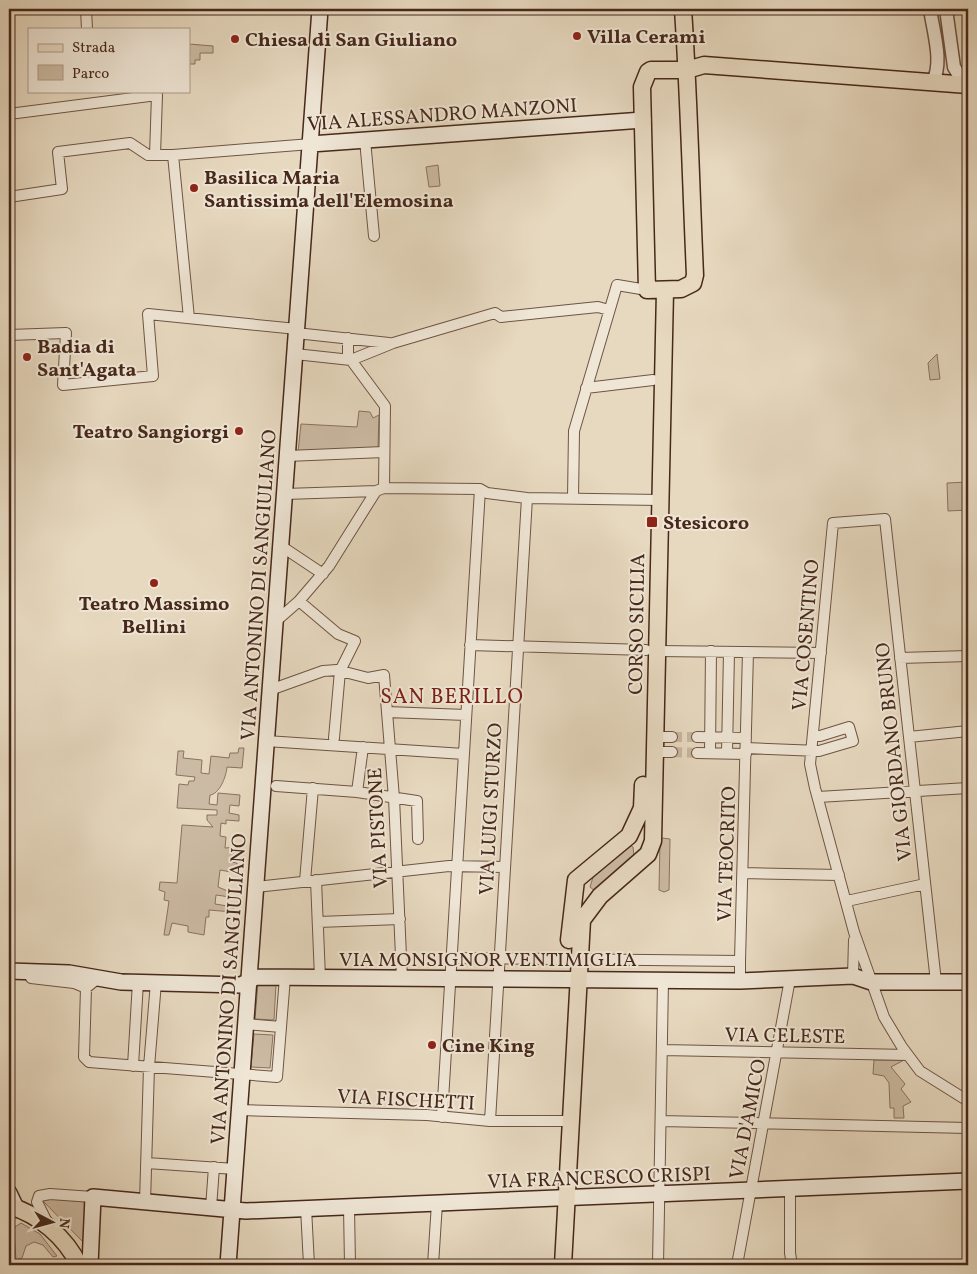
<svg xmlns="http://www.w3.org/2000/svg" width="977" height="1274" font-family="Vollkorn,serif">
	<rect width="100%" height="100%" fill="#e7d9c0"/>
	<filter id="stains"><feTurbulence type="fractalNoise" baseFrequency=".004" numOctaves="4"/><feColorMatrix values="0 0 0 0 .2 0 0 0 0 .09 0 0 0 0 .02 0 0 0 .5 -.17"/></filter>
	<radialGradient id="worn" r=".72"><stop offset=".6" stop-color="#630" stop-opacity="0"/><stop offset="1" stop-color="#630" stop-opacity=".3"/></radialGradient>
	<!-- green -->
	<path fill="#ccbba4" stroke="#8a725f" d="M189,44L213,46V53H200V60H195V64H189Z
		M438,165L440,186L429,187L426,167Z
		M937,354L940,379L930,380L928,363Z
		M359,411L370,412L373,418L379,415L378,448L298,452L301,424L357,427Z
		M968,482V510L948,511L947,483Z
		M239,748H244L242,768L227,767C226,778 219,794 210,795L209,804L217,805L218,793L240,795L239,806L230,805L229,813L239,815V821L226,820V824L221,823L220,836L226,837L225,848L238,847L235,859H231V862L237,863V873L220,870L218,887L230,892V897L216,895L215,904L234,907L233,912L209,910V917H206L204,935L188,932V926L172,923L169,935H164L169,901L164,900L165,892L159,890L160,882L177,883L182,825L213,827L207,820V815H217V810L177,808L179,784L188,785L189,781H194L195,777L176,775L178,751H184L183,758L202,760L201,773L209,774L211,756L229,758L230,753H238Z
		M662,838L670,839L669,890L664,892L659,890L660,841Z
		M630,845L633,847L634,856L595,891L590,887L594,874Z
		M258,983L276,984L274,1020L255,1019Z
		M254,1034L273,1035L270,1068L251,1067Z
		M874,1060H904L891,1067L905,1084L901,1089L911,1102L903,1106L904,1118H894V1108H890L889,1083L884,1076L873,1074Z
		M45,1198L86,1202L83,1242L43,1201Z
		M21,1223L40,1234L57,1256L53,1257L43,1245L34,1242L26,1246L22,1258L16,1260L14,1231L15,1227Z"/>
	<g fill="none" stroke-linecap="round" stroke-linejoin="round">
		<!-- minor-tunnel -->
		<path stroke="#c7b69f" stroke-width="10" stroke-dasharray="10 5" stroke-linecap="butt" d="M672,737H697
			M672,752L697,753"/>
		<defs>
			<path id="minor" d="M86,9L87,29
				M9,114L157,95L155,155
				M365,140L374,236
				M173,155L189,318
				M9,197L62,189L58,152L130,143L148,155H173L311,144
				M296,333L389,343
				M9,335L66,333L63,385L153,376L148,314L297,329
				M295,354L351,360L393,343L495,313L501,317L598,307L609,310
				M348,359V338
				M351,360L385,406L384,488
				M586,388L653,380
				M287,456L384,452
				M285,494L376,491
				M573,498L574,431L617,285L647,290
				M281,546L323,574
				M299,601L338,634L355,641L340,671L334,738
				M275,622L299,601L329,566L376,491L384,488L480,489L487,493L527,498L660,500
				M470,645L646,650
				M657,651L821,653
				M900,658L968,656
				M270,690L323,671L337,670L368,678L384,675L394,798L402,979
				M387,712L466,715
				M655,737H672
				M697,737L746,738
				M909,737L968,731
				M266,741L464,754
				M746,748L819,751L853,741L849,727L820,736H813
				M655,752H672
				M697,753L746,754
				M710,753L711,651
				M727,753L729,652
				M276,786L357,792L417,801L418,839
				M357,792L363,747
				M818,797L968,788
				M743,873L839,875
				M316,880L320,978
				M305,881L313,788
				M256,887L449,866L504,867
				M847,901L925,884
				M318,922L400,919
				M452,958L740,961V981
				M740,961L748,652
				M853,976L854,940
				M31,978L74,983L86,988
				M97,979L86,988L84,1057L89,1062L277,1077L285,977
				M936,982L885,519L833,523L810,764L815,788L854,932L884,1017L902,1047L920,1071L968,1101
				M246,1024L281,1027
				M662,1050L908,1055
				M133,1066L138,982
				M239,1110L427,1115L490,1121H570
				M442,1117L480,489
				M490,1121L527,498
				M661,1121L968,1128
				M147,1163L235,1169
				M790,1188V1253L792,1265
				M145,1202L149,1067L156,982
				M349,1207L350,1265
				M211,1208L214,1167
				M306,1208L309,1265
				M47,1222L37,1202L39,1196L50,1194L93,1197
				M433,1265L437,1203
				M658,1265L663,981
				M737,1265L790,979"/>
			<path id="tertiary" d="M930,9C933,31 944,64 932,83
				M946,9L954,67L965,85"/>
			<path id="secondary" d="M311,144L643,120
				M9,971L69,973L121,982L241,985L256,977L740,981L853,976L871,982H968
				M9,1193L16,1208
				M90,1265L93,1197L246,1211L968,1181
				M228,1265L320,9"/>
			<path id="primary" d="M683,9C689,98 691,187 695,275L693,283L681,289L647,290L642,87L648,72L651,70H687L704,65L968,85
				M569,940L576,880L629,836L642,808L643,785
				M9,1206C39,1214 66,1238 79,1265
				M563,1265L582,920L600,896L648,854L653,841L665,291"/>
		</defs>
		<!-- minor casing -->
		<use href="#minor" stroke="#6f5444" stroke-width="12"/>
		<!-- tertiary casing -->
		<use href="#tertiary" stroke="#6f5444" stroke-width="15"/>
		<!-- secondary casing -->
		<use href="#secondary" stroke="#47281a" stroke-width="18"/>
		<!-- primary casing -->
		<use href="#primary" stroke="#47281a" stroke-width="19"/>
		<!-- minor -->
		<use href="#minor" stroke="#efe6d6" stroke-width="10"/>
		<!-- tertiary -->
		<use href="#tertiary" stroke="#efe6d6" stroke-width="12"/>
		<!-- secondary -->
		<use href="#secondary" stroke="#efe6d6" stroke-width="15"/>
		<!-- primary -->
		<use href="#primary" stroke="#e7d9c0" stroke-width="16"/>
	</g>
	<!-- markers -->
	<g fill="#8f2418" stroke="#efe6d6" stroke-width="2">
		<circle cx="577" cy="36" r="5"/>
		<circle cx="235" cy="39" r="5"/>
		<circle cx="194" cy="188" r="5"/>
		<circle cx="27" cy="357" r="5"/>
		<circle cx="239" cy="431" r="5"/>
		<rect x="646" y="516" width="12" height="12" rx="2.5"/>
		<circle cx="154" cy="583" r="5"/>
		<circle cx="432" cy="1045" r="5"/>
	</g>
	<g text-anchor="middle" stroke-width="4" stroke-linejoin="round" paint-order="stroke">
		<!-- poi labels -->
		<g font-size="20" font-weight="bold" fill="#47281a" stroke="#efe6d6" text-anchor="start">
			<text x="587" y="43">Villa Cerami</text>
			<text x="245" y="46">Chiesa di San Giuliano</text>
			<text x="204" y="184">Basilica Maria<tspan x="204" dy="23">Santissima dell'Elemosina</tspan></text>
			<text x="37" y="353">Badia di<tspan x="37" dy="23">Sant'Agata</tspan></text>
			<text x="229" y="438" text-anchor="end">Teatro Sangiorgi</text>
			<text x="663" y="529">Stesicoro</text>
			<text x="154" y="610" text-anchor="middle">Teatro Massimo<tspan x="154" dy="23">Bellini</tspan></text>
			<text x="442" y="1052">Cine King</text>
		</g>
		<!-- street labels -->
		<g font-size="20" fill="#47281a" stroke="#efe6d6">
			<text transform="translate(442 114) rotate(-4)" y="7">VIA ALESSANDRO MANZONI</text>
			<text transform="translate(258 585) rotate(-86)" y="7">VIA ANTONINO DI SANGIULIANO</text>
			<text transform="translate(636 624) rotate(-89)" y="7">CORSO SICILIA</text>
			<text transform="translate(805 635) rotate(-85)" y="7">VIA COSENTINO</text>
			<text transform="translate(893 752) rotate(-96)" y="7">VIA GIORDANO BRUNO</text>
			<text transform="translate(490 809) rotate(-87)" y="7">VIA LUIGI STURZO</text>
			<text transform="translate(377 828) rotate(-93)" y="7">VIA PISTONE</text>
			<text transform="translate(726 854) rotate(-88)" y="7">VIA TEOCRITO</text>
			<text x="488" y="966">VIA MONSIGNOR VENTIMIGLIA</text>
			<text transform="translate(228 989) rotate(-86)" y="7">VIA ANTONINO DI SANGIULIANO</text>
			<text transform="translate(785 1035) rotate(1)" y="7">VIA CELESTE</text>
			<text transform="translate(406 1099) rotate(3)" y="7">VIA FISCHETTI</text>
			<text transform="translate(747 1119) rotate(-79)" y="7">VIA D'AMICO</text>
			<text transform="translate(599 1177) rotate(-2)" y="7">VIA FRANCESCO CRISPI</text>
		</g>
		<!-- neighbourhood labels -->
		<g font-size="21" letter-spacing="1" fill="#7a1f14" stroke="#efe6d6">
			<text x="452" y="703">SAN BERILLO</text>
		</g>
	</g>
	<!-- margin -->
	<rect width="977" height="1274" fill="none" stroke="#e7d9c0" stroke-width="30"/>
	<rect x="10" y="10" width="957" height="1254" fill="none" stroke="#47281a" stroke-width="2.5"/>
	<rect x="15" y="15" width="947" height="1244" fill="none" stroke="#47281a"/>
	<!-- legend -->
	<rect x="28" y="28" width="162" height="65" fill="#efe6d6" stroke="#ac9a8b"/>
	<rect x="38" y="44" width="25" height="8" fill="#e7d9c0" stroke="#ac9a8b"/>
	<text x="72" y="52" font-size="15" fill="#47281a">Strada</text>
	<rect x="38" y="65" width="25" height="15" fill="#ccbba4" stroke="#ac9a8b"/>
	<text x="72" y="78" font-size="15" fill="#47281a">Parco</text>
	<!-- north arrow -->
	<g transform="translate(52 1222) rotate(96)" stroke="#efe6d6" stroke-width="4" paint-order="stroke">
	<path d="M0-4L9 19L0 12L-9 19Z" fill="#47281a"/>
	<text y="-8" font-size="14" font-weight="bold" text-anchor="middle" fill="#47281a">N</text>
	</g>
	<rect width="100%" height="100%" filter="url(#stains)"/>
	<rect width="100%" height="100%" fill="url(#worn)"/>
</svg>
